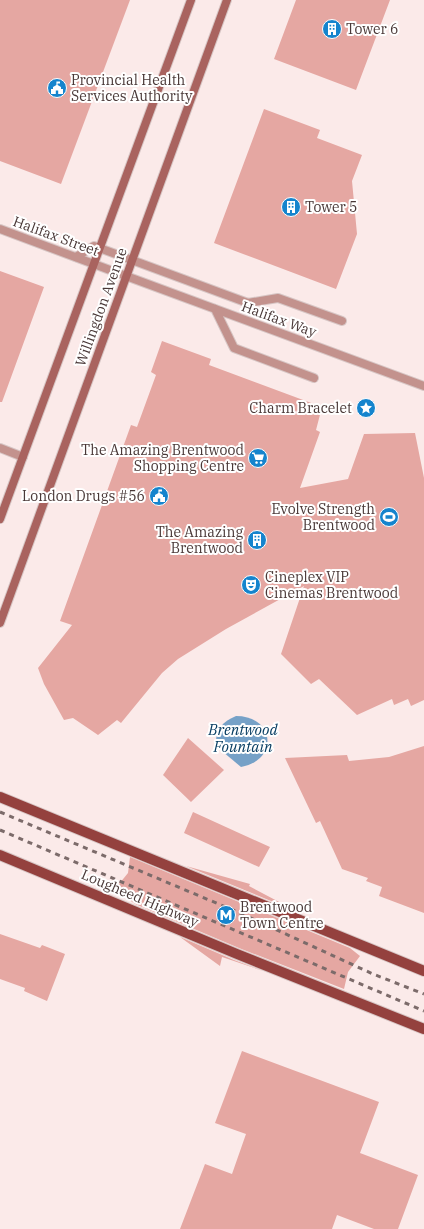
<svg xmlns="http://www.w3.org/2000/svg" width="424" height="1229" font-family="'IBM Plex Serif',serif">
	<rect width="100%" height="100%" fill="#fbeae9"/>
	<!-- water -->
	<path fill="#76a1c7" d="M236,716C275,716 279,760 241,767L216,746C215,730 222,722 236,716Z"/>
	<!-- building -->
	<path fill="#e5a7a2" d="M0,0H130L61,184L0,161Z
		M296,0H390L356,90L274,59Z
		M264,109L320,130L317,138L362,155L352,181L357,234L336,289L214,243Z
		M0,271L44,287L2,402H0Z
		M162,341L211,359L209,365L322,407L316,430L320,432L300,488L348,479L364,434L415,433L424,478V700L411,706L408,699L394,705L392,699L357,715L319,679L311,684L281,654L304,586L226,629L178,659L162,673L121,723L117,720L98,735L73,718L64,720L44,684L38,668L72,625L60,621L131,425L137,427L156,375L151,372Z
		M188,738L224,770L191,802L163,775Z
		M424,746V913L379,896L382,887L366,881L368,878L342,869L320,821L316,823L285,758L347,755L349,761L389,757Z
		M193,812L270,847L259,867L184,833Z
		M130,857L350,948L360,956L348,972L344,989L239,948L135,904L115,889L128,873Z
		M186,866L250,884L249,886L300,913Z
		M0,934L40,948L42,945L65,954L47,1001L24,991L25,988L0,979Z
		M180,937L234,960L263,971L222,957L220,966Z
		M242,1051L379,1102L360,1153L418,1175L398,1229H374L337,1215L332,1229H180L205,1164L232,1174L246,1134L215,1123Z"/>
	<g fill="none" stroke-linecap="round" stroke-linejoin="round">
		<defs>
			<path id="service" d="M76,257L94,246L248,303L278,298L342,321
				M126,276L424,386
				M215,309L234,348L314,378"/>
			<path id="minor" d="M0,448L23,457"/>
			<path id="tertiary" d="M0,229L126,276"/>
			<path id="secondary" d="M0,519L191,0
				M0,623L227,0"/>
			<path id="primary" d="M0,797L424,971
				M0,855L237,954L424,1029"/>
		</defs>
		<!-- service casing -->
		<use href="#service" stroke="#d7c6c5" stroke-width="10"/>
		<!-- minor casing -->
		<use href="#minor" stroke="#d7c6c5" stroke-width="10"/>
		<!-- tertiary casing -->
		<use href="#tertiary" stroke="#d7c6c5" stroke-width="10"/>
		<!-- secondary casing -->
		<use href="#secondary" stroke="#d7c6c5" stroke-width="10"/>
		<!-- primary casing -->
		<use href="#primary" stroke="#d7c6c5" stroke-width="12"/>
		<!-- service -->
		<use href="#service" stroke="#c3928d" stroke-width="8"/>
		<!-- minor -->
		<use href="#minor" stroke="#c3928d" stroke-width="8"/>
		<!-- tertiary -->
		<use href="#tertiary" stroke="#c3928d" stroke-width="8"/>
		<!-- secondary -->
		<use href="#secondary" stroke="#a9635f" stroke-width="8"/>
		<!-- primary -->
		<use href="#primary" stroke="#94413e" stroke-width="10"/>
		<!-- rail -->
		<path stroke="#7c6b6a" stroke-width="3" stroke-dasharray="5 5" stroke-linecap="butt" d="M0,812L240,913L373,974L424,994
			M0,830L424,1011"/>
	</g>
	<!-- icons -->
	<defs>
		<symbol id="building-disc" viewBox="-11 -11 22 22"><circle r="9.5" fill="#1584cd" stroke="#fff"/><path d="M-4-6H4V6H1V3H-1V6H-4ZM-2.5-4.3h1.7v1.8h-1.7ZM.8-4.3h1.7v1.8H.8ZM-2.5-1h1.7V.8h-1.7ZM.8-1h1.7V.8H.8Z" fill="#fff"/></symbol>
		<symbol id="civic-disc" viewBox="-11 -11 22 22"><circle r="9.5" fill="#1584cd" stroke="#fff"/><path d="M-.6-6.5H3V-4.5H.6V-3L4-1V1h2V6H-6V1h2V-1L-.6-3ZM-1.2 2.5V6h2.4V2.5Z" fill="#fff"/></symbol>
		<symbol id="sight-disc" viewBox="-11 -11 22 22"><circle r="9.5" fill="#1584cd" stroke="#fff"/><path d="M0-6L1.8-2.2L6-1.7L2.9 1.2L3.7 5.4L0 3.3L-3.7 5.4L-2.9 1.2L-6-1.7L-1.8-2.2Z" fill="#fff"/></symbol>
		<symbol id="supermarket-disc" viewBox="-11 -11 22 22"><circle r="9.5" fill="#1584cd" stroke="#fff"/><path d="M-6-5.5h2.5l.6 2H6L4.5 2H-2.5L-4.4-4H-6ZM-1.5 3.2a1.3 1.3 0 1 0 .1 0ZM3 3.2a1.3 1.3 0 1 0 .1 0Z" fill="#fff"/></symbol>
		<symbol id="stadium-disc" viewBox="-11 -11 22 22"><circle r="9.5" fill="#1584cd" stroke="#fff"/><path d="M0-5a6.5 5 0 1 0 0 10a6.5 5 0 1 0 0-10ZM-3.5-1.8h7v3.6h-7Z" fill="#fff"/></symbol>
		<symbol id="theatre-disc" viewBox="-11 -11 22 22"><circle r="9.5" fill="#1584cd" stroke="#fff"/><path d="M-5-5.5Q0-4 5-5.5V0Q5 5 0 6Q-5 5-5 0ZM-3.3-2.5H-1v1.5H-3.3ZM1-2.5H3.3v1.5H1ZM-2.8 1Q0 5.5 2.8 1Z" fill="#fff"/></symbol>
		<symbol id="metro-disc" viewBox="-11 -11 22 22"><circle r="9.5" fill="#1584cd" stroke="#fff"/><path d="M-5.5 5V-5H-3L0 0L3-5H5.5V5H3V-.5L0 4L-3-.5V5Z" fill="#fff"/></symbol>
	</defs>
	<g fill-rule="evenodd">
		<use href="#building-disc" x="321" y="18" width="22" height="22"/>
		<use href="#civic-disc" x="46" y="77" width="22" height="22"/>
		<use href="#building-disc" x="280" y="196" width="22" height="22"/>
		<use href="#sight-disc" x="355" y="397" width="22" height="22"/>
		<use href="#supermarket-disc" x="247" y="447" width="22" height="22"/>
		<use href="#civic-disc" x="148" y="485" width="22" height="22"/>
		<use href="#stadium-disc" x="378" y="506" width="22" height="22"/>
		<use href="#building-disc" x="246" y="529" width="22" height="22"/>
		<use href="#theatre-disc" x="240" y="574" width="22" height="22"/>
		<use href="#metro-disc" x="215" y="904" width="22" height="22"/>
	</g>
	<g text-anchor="middle" stroke-width="4" stroke-linejoin="round" paint-order="stroke">
		<!-- poi labels -->
		<g font-size="14" fill="#493837" stroke="#fff" text-anchor="start">
			<text x="346" y="34">Tower 6</text>
			<text x="71" y="85">Provincial Health<tspan x="71" dy="16">Services Authority</tspan></text>
			<text x="305" y="212">Tower 5</text>
			<text x="352" y="413" text-anchor="end">Charm Bracelet</text>
			<text x="244" y="455" text-anchor="end">The Amazing Brentwood<tspan x="244" dy="16">Shopping Centre</tspan></text>
			<text x="145" y="501" text-anchor="end">London Drugs #56</text>
			<text x="375" y="514" text-anchor="end">Evolve Strength<tspan x="375" dy="16">Brentwood</tspan></text>
			<text x="243" y="537" text-anchor="end">The Amazing<tspan x="243" dy="16">Brentwood</tspan></text>
			<text x="265" y="582">Cineplex VIP<tspan x="265" dy="16">Cinemas Brentwood</tspan></text>
			<text x="240" y="912">Brentwood<tspan x="240" dy="16">Town Centre</tspan></text>
		</g>
		<!-- street labels -->
		<g font-size="14" fill="#493837" stroke="#fff">
			<text transform="translate(56 236) rotate(20)" y="5">Halifax Street</text>
			<text transform="translate(101 307) rotate(-70)" y="5">Willingdon Avenue</text>
			<text transform="translate(279 319) rotate(20)" y="5">Halifax Way</text>
			<text transform="translate(140 898) rotate(23)" y="5">Lougheed Highway</text>
		</g>
		<!-- water labels -->
		<g font-size="15" font-style="italic" fill="#063c61" stroke="#fff">
			<text x="243" y="735">Brentwood<tspan x="243" dy="17">Fountain</tspan></text>
		</g>
	</g>
</svg>
